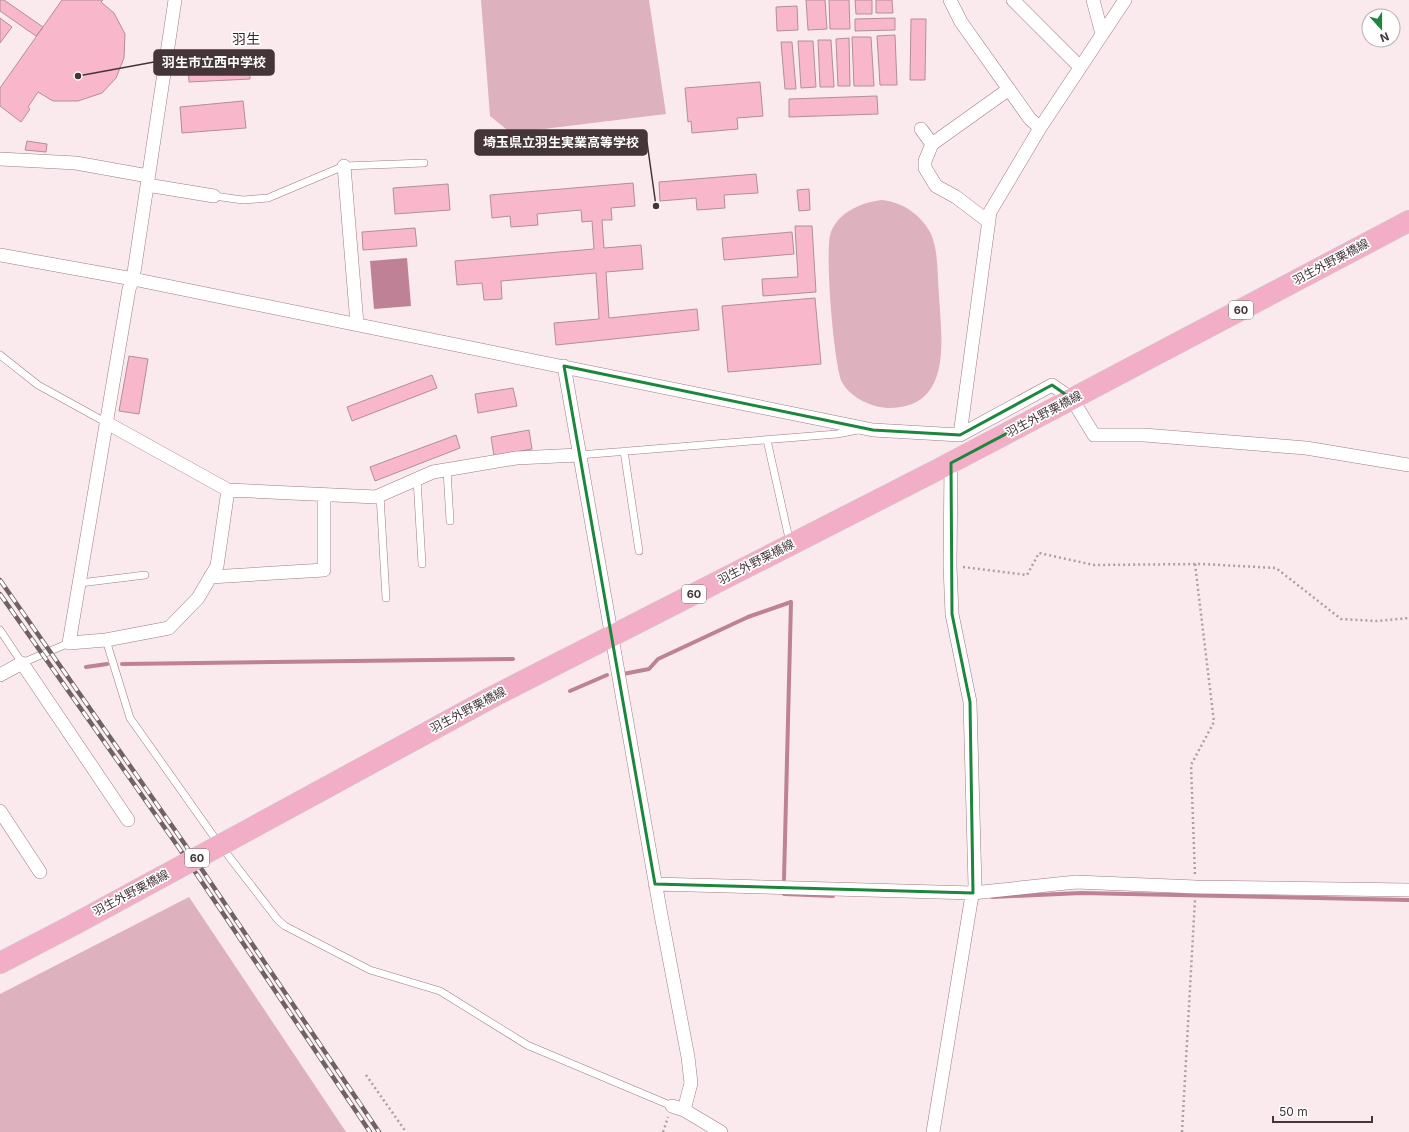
<svg xmlns="http://www.w3.org/2000/svg" width="1409" height="1132" font-family="Inter,'Noto Sans JP',sans-serif">
	<rect width="100%" height="100%" fill="#faeaee"/>
	<!-- green -->
	<path fill="#deb1bf" d="M481,0H649L666,114L511,133L490,116Z
		M882,200C902,202 920,214 930,232C939,250 937,275 939,295C941,336 954,407 890,408C873,408 850,398 842,382C834,366 824,248 831,232C839,212 862,202 882,200Z
		M189,897L346,1132H0V994Z"/>
	<!-- water -->
	<path fill="#bf8195" d="M407,258L411,306L374,309L370,261Z"/>
	<g fill="none" stroke-linecap="round" stroke-linejoin="round">
		<!-- stream -->
		<path stroke="#bf8195" stroke-width="4" d="M122,664L513,659
			M86,667L107,664
			M623,674L649,669L658,659L748,617L791,602L784,879
			M570,691L607,675
			M784,892V894L833,896
			M992,897L1081,893L1409,900"/>
	</g>
	<!-- building -->
	<path fill="#f9b7cc" stroke="#b28e99" d="M0,0H4L43,27L36,36L0,11Z
		M62,0H103L101,2L114,13L125,34L124,58L116,78L102,93L78,101H53L38,92L28,107L30,109L21,122L0,106V88Z
		M806,0H825L827,29L808,30Z
		M829,0H849L850,29H830Z
		M855,0H872V14H856Z
		M876,0H892L893,13H876Z
		M797,6L798,30L777,31L776,7Z
		M0,18L12,27L0,43Z
		M895,18V30L855,31V19Z
		M911,19H926L925,80H910Z
		M895,35L897,85H880L877,36Z
		M852,37H871L874,86H854Z
		M849,38L850,86H838L836,39Z
		M818,40H831L834,87H820Z
		M798,41H813L816,87L801,88Z
		M781,42H792L796,89H785Z
		M249,58L250,79L189,82L188,61Z
		M760,82L763,116L737,118L738,129L692,133L691,121L688,122L685,88Z
		M877,96L878,114L789,117V99Z
		M243,101L246,128L182,133L180,107Z
		M27,141L47,144L46,152L25,150Z
		M756,174L758,193L724,195L725,208L697,210L696,198L660,201L659,182Z
		M633,183L635,206L611,208L612,220H602L604,248L641,245L643,269L606,272L609,318L697,309L699,330L556,345L554,323L599,319L596,273L501,281L502,299L484,300L482,283L457,285L455,261L594,249L592,221L582,222L581,210L537,214L538,225L511,227L510,216L492,218L490,195Z
		M448,184L450,210L395,214L393,188Z
		M809,189L810,210L799,211L797,190Z
		M795,226H812L816,292L763,296L762,279L798,277Z
		M415,228L417,246L363,250L362,232Z
		M792,232L794,254L724,260L722,238Z
		M815,298L821,364L728,372L722,306Z
		M129,356L148,359L139,414L119,411Z
		M432,375L437,388L352,421L347,407Z
		M513,388L517,406L478,413L475,394Z
		M529,430L532,449L494,456L491,437Z
		M456,435L460,448L375,481L370,467Z"/>
	<g fill="none" stroke-linecap="round" stroke-linejoin="round">
		<defs>
			<path id="service" d="M214,196L243,200L268,198L344,166L424,163
				M0,355L38,385L107,423
				M767,440L790,543
				M624,451L639,551
				M579,455L837,434L858,430
				M447,470L450,521
				M417,479L422,564
				M380,495L386,598
				M80,583L145,575
				M0,630L22,663L69,643
				M106,640L130,718L217,841L278,920L285,926L370,970L440,991L527,1045L672,1106"/>
			<path id="minor" d="M175,0L133,279L129,289L69,643L106,640L169,628L198,598L217,566L228,490
				M950,0L961,22L1030,119L1040,128
				M1013,0L1080,67
				M1093,0L1102,34
				M921,129L932,144L1009,89
				M932,144L925,161V168L936,186L956,197L989,222
				M0,159L76,163L148,176
				M344,166L357,324
				M147,185L214,196
				M0,255L133,279L873,430L960,435L1052,385L1072,399L1094,435H1144L1306,448L1409,465
				M564,366L661,915L688,1057L691,1083L684,1110
				M107,423L228,490L376,497L433,472L516,458L579,455
				M960,435L990,212L1040,128L1125,0
				M210,577L324,570V495
				M0,675L22,663L128,820
				M0,811L40,872
				M655,884L973,893L1076,882L1196,887L1409,890
				M672,1106L684,1110L721,1132
				M933,1132L971,901L975,886L970,702L952,614L950,566L951,463"/>
			<path id="primary" d="M318,792L496,695L937,470L1409,221
				M0,963L75,924"/>
		</defs>
		<!-- service casing -->
		<use href="#service" stroke="#9e7b86" stroke-width="8"/>
		<!-- minor casing -->
		<use href="#minor" stroke="#9e7b86" stroke-width="14"/>
		<!-- primary casing -->
		<use href="#primary" stroke="#cecacc" stroke-width="22"/>
		<!-- path -->
		<path stroke="#ae9fa3" stroke-width="2.5" stroke-dasharray="2 3" stroke-linecap="butt" d="M1195,564L1214,722L1191,765L1195,876
			M963,567L1027,575L1039,553L1094,565L1202,564L1276,568L1341,619L1377,621L1409,618
			M366,1075L406,1132
			M663,1132L668,1117
			M1182,1132L1195,899"/>
		<!-- service -->
		<use href="#service" stroke="#fff" stroke-width="7"/>
		<!-- minor -->
		<use href="#minor" stroke="#fff" stroke-width="13"/>
		<!-- primary -->
		<use href="#primary" stroke="#f2aec7" stroke-width="21"/>
		<defs>
			<path id="rail" d="M0,580L184,843L379,1132
				M0,594L179,848L370,1132"/>
		</defs>
		<!-- rail casing -->
		<use href="#rail" stroke="#706165" stroke-width="4.5"/>
		<!-- rail -->
		<use href="#rail" stroke="#fff" stroke-width="3" stroke-dasharray="9" stroke-linecap="butt"/>
		<defs>
			<path id="primary-bridge" d="M75,924L318,792"/>
		</defs>
		<!-- primary-bridge casing -->
		<use href="#primary-bridge" stroke="#cecacc" stroke-width="22" stroke-linecap="butt"/>
		<!-- primary-bridge -->
		<use href="#primary-bridge" stroke="#f2aec7" stroke-width="21"/>
	</g>
	<!-- marked area -->
	<path fill="none" stroke="#1d863c" stroke-width="3" stroke-linejoin="round" d="M564,366L873,430L960,435L1052,385L1072,399L951,463L952,614L970,702L973,893L655,884Z"/>
	<g text-anchor="middle" stroke-width="3.5" stroke-linejoin="round" paint-order="stroke">
		<!-- shield labels -->
		<g fill="#fff" stroke="#7c7274" stroke-width="1">
			<rect x="1229" y="301" width="24" height="18" rx="3"/>
			<rect x="682" y="585" width="24" height="18" rx="3"/>
			<rect x="185" y="849" width="24" height="18" rx="3"/>
		</g>
		<g font-size="11" font-weight="bold" fill="#443539">
			<text x="1241" y="314">60</text>
			<text x="694" y="598">60</text>
			<text x="197" y="862">60</text>
		</g>
		<!-- street labels -->
		<g font-size="12" fill="#443539" stroke="#fff">
			<text transform="translate(1331 262) rotate(-28)" y="4">羽生外野栗橋線</text>
			<text transform="translate(1044 414) rotate(-28)" y="4">羽生外野栗橋線</text>
			<text transform="translate(756 562) rotate(-27)" y="4">羽生外野栗橋線</text>
			<text transform="translate(468 710) rotate(-28)" y="4">羽生外野栗橋線</text>
			<text transform="translate(131 893) rotate(-28)" y="4">羽生外野栗橋線</text>
		</g>
		<!-- quarter labels -->
		<g font-size="14" fill="#3f232c" stroke="#fff">
			<text x="246" y="44">羽生</text>
		</g>
	</g>
	<!-- callouts -->
	<path fill="none" stroke="#443539" stroke-width="1.5" d="M78 76L154 62M656 206L647 142"/>
	<g fill="#443539" stroke="#fff" stroke-width="1.5">
		<circle cx="78" cy="76" r="4"/>
		<circle cx="656" cy="206" r="4"/>
	</g>
	<g fill="#443539" stroke="#443539" stroke-width="1.5">
		<rect x="154" y="50" width="120" height="25" rx="4"/>
		<rect x="475" y="130" width="172" height="25" rx="4"/>
	</g>
	<g font-size="13" text-anchor="middle" font-weight="bold" fill="#fff">
		<text x="214" y="67">羽生市立西中学校</text>
		<text x="561" y="147">埼玉県立羽生実業高等学校</text>
	</g>
	<!-- north arrow -->
	<g transform="translate(1381 28) rotate(159)"><circle r="19" fill="#ffffff" stroke="#b4aeb0"/>
	<path d="M0-3L7 15L0 10L-7 15Z" fill="#1d863c"/>
	<text y="-6" font-size="11" font-weight="bold" text-anchor="middle" fill="#443539">N</text>
	</g>
	<!-- scale -->
	<path d="M1273 1116v6h99v-6" fill="none" stroke="#443539" stroke-width="2"/>
	<text x="1279" y="1116" font-size="12" fill="#443539" stroke="#ffffff" stroke-width="3" paint-order="stroke">50 m</text>
</svg>
